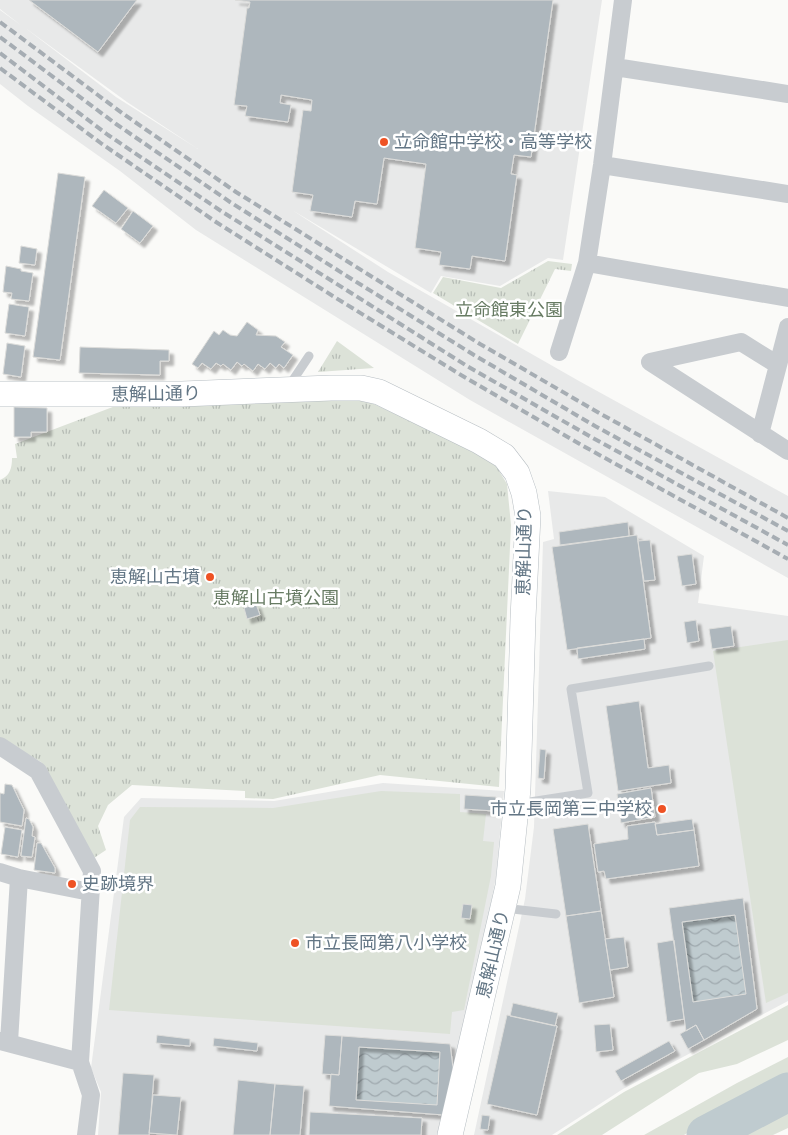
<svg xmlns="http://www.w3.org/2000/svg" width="788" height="1135" font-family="Inter,'Noto Sans JP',sans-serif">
	<defs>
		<pattern id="park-tufts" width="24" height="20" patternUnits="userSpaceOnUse" patternTransform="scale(1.25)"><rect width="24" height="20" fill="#dce2d8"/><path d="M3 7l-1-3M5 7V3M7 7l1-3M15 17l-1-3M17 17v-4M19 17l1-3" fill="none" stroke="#b6bcb5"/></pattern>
		<pattern id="water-waves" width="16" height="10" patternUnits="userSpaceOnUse" patternTransform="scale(1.25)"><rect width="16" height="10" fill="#bfcbcf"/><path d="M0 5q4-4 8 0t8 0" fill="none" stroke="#9fa9ae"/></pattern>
		<filter id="shadow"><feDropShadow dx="4.5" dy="4.5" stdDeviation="1" flood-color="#0004"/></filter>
	</defs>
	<rect width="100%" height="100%" fill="#fafaf8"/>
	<!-- built -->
	<path fill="#e8e9e9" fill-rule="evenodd" d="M0,0H602L563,260L548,258L500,286L441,276L431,293L292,210L388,272L579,381L788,496V578L470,400L196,230L120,171L28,106L0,84V10L22,26L0,9ZM24,27L127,102L198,149L116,97Z
		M548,491L605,497L704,556L698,603L788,616V1001L623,1089L552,1135H474L525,899L534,827L543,542L554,539Z
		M383,783L504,791L496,877L470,1010L441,1135H98L101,1092L91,1068L124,817L141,798L274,801Z"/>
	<!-- green -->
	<path fill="#dce2d8" d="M788,640V993L766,1003L713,651Z
		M381,791L460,794V812L486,814L483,841L494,842L491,876L464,1010L452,1012L450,1034L109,1010L130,820L140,807L273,808Z
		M788,1005V1040L737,1064L699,1073L602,1135H557L624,1092Z
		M788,1057V1082L704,1123L684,1135H644L737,1083Z
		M788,1102V1128L773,1135H724Z"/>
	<!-- park -->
	<path fill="url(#park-tufts)" d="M548,261L572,264L571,271L555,269L518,344L433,293L443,277L501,288Z
		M337,341L374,368L318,372Z
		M365,400L492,459L507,484L511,525L499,787L380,775L273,799L245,798V791L132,785L108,805L98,826L106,850L91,860L41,762L0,739V480C10,476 12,468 12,458H17L15,444L118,405Z"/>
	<!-- water -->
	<path fill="url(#water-waves)" d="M735,915L746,994L693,1002L682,922Z
		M359,1047L440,1052L437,1105L356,1100Z"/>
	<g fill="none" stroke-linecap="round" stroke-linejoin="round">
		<!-- river -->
		<path stroke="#bfcbcf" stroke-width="39" d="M706,1135L788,1092"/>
	</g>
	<!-- building -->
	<path fill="#aeb7bd" stroke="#dcdcda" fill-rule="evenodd" filter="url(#shadow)" d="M29,0H137L98,52Z
		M235,0H553L531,157L514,155L511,174L517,175L505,261L472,256L470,269L439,265L441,252L415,248L426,164L384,158L377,204L355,201L352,217L310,211L313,195L292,192L303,110L311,111L312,100L281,95L280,103L291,105L288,122L245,116L247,106L234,105L247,8H249L250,2Z
		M58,173L85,177L60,360L33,357Z
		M104,190L128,208L116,223L92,206Z
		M133,211L153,226L140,243L121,229Z
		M21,246L37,249L35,265L19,263Z
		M6,266L21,269V271L33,273L29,301L11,299L12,293L3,292Z
		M9,304L29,307L25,336L5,333Z
		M247,322L258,330L256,335L276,336L285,342L281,347L293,355L284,368L279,364L276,368L270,363L265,369L258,364L253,371L244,364L242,366L237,362L231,370L223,364L221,366L216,363L211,369L202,363L198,368L192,364L214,331L219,335L223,330L230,335L237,336Z
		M7,343L25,346L21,377L3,374Z
		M80,347L169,350V361H160V375L79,373Z
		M14,407L47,408V432H31V437H14Z
		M628,522L629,536L560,545L559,532Z
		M637,535L651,638L567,650L552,547Z
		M650,540L655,580L644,581L638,541Z
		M692,554L696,584L682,586L677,556Z
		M256,604L260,615L247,619L244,608Z
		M696,620L699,641L687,643L684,622Z
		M731,626L734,646L712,649L709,629Z
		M644,639L645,649L578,659L577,648Z
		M639,701L648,768L669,765L671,783L618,791L606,706Z
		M540,749L546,750L544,779L538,778Z
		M5,784L12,785L24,810L22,826L0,822V793L4,794Z
		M651,788L655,817L621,823L617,794Z
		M465,795L496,797L495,811L464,809Z
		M26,818L29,819L33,827L32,836L35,837L32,857L21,856Z
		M692,819L694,830L657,835L655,824Z
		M655,822L657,835L694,830L699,866L606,879L604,871L598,872L594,844L628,839L627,826Z
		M588,824L601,911L566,916L553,829Z
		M5,827L22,830L18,857L1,854Z
		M37,843H41L55,868V873L34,870Z
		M743,898L757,1009L704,1040L696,1025L686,1031L669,908ZM735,915L746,994L693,1002L682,922Z
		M463,904L472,905L470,919L461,918Z
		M601,911L614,997L579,1003L566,916Z
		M624,937L628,967L610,970L605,939Z
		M674,940L684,1019L667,1022L657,943Z
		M513,1003L558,1013L555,1026L510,1016Z
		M507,1015L557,1026L537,1115L487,1104Z
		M610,1024L613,1050L596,1052L594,1025Z
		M696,1025L704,1040L688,1049L680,1034Z
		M157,1035L190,1039V1046L156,1043Z
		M325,1035L342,1036L339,1075L322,1074Z
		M342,1036L450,1044L453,1068L444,1115L329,1106L331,1074L339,1075ZM359,1047L440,1052L437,1105L356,1100Z
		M214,1038L258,1043L257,1051L213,1046Z
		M669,1041L675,1051L621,1081L615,1071Z
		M123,1073L154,1075L149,1135H118Z
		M238,1080L275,1084L270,1135H233Z
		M275,1084L304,1086L300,1135H270Z
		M153,1095L181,1097L177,1135L149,1133Z
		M310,1112L422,1118L421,1135H309Z
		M482,1115L490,1116L488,1130L480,1129Z"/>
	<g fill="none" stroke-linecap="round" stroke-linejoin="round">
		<defs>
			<path id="secondary" d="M0,394H182L331,388H361L379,392L479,441L504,456L517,473L524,493L528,516L523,618L518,789L508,886L450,1135"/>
		</defs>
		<!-- secondary casing -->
		<use href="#secondary" stroke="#b7bec3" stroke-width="26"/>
		<!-- lane -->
		<path stroke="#c8ccd0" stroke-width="9" d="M289,386L309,356
			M517,804L588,793L571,689L709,666
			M503,908L556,914"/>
		<!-- street -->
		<path stroke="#c8ccd0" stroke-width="18" d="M623,0L602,165L587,263L788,298
			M615,67L788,94
			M602,165L788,194
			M559,352L587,263
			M778,365L741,342L650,362L788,451
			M760,434L788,327
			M0,746L38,771L92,871L80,1062L91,1095L86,1135
			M0,872L19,878L90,892
			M0,1041L80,1062
			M9,1042L19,878"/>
		<!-- secondary -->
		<use href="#secondary" stroke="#fff" stroke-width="25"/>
		<!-- rail -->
		<path stroke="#a6adb3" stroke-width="4" stroke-dasharray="8 4" stroke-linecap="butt" d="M0,22L122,113L236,192L480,344L601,414L788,518
			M0,37L116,124L230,202L350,278L474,355L595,426L788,531
			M0,53L108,135L221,211L467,366L591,437L788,545
			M0,68L102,144L216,222L336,298L461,375L585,447L788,559"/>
	</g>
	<!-- markers -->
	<g fill="#ee5224" stroke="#fff" stroke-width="2">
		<circle cx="384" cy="142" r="5"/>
		<circle cx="210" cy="577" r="5"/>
		<circle cx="662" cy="809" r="5"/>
		<circle cx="72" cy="884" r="5"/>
		<circle cx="295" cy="943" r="5"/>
	</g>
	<g text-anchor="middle" stroke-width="5" stroke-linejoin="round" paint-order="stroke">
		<!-- poi labels -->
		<g font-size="18" fill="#637685" stroke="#fff" text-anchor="start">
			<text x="394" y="148">立命館中学校・高等学校</text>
			<text x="200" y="583" text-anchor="end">恵解山古墳</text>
			<text x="652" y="815" text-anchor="end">市立長岡第三中学校</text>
			<text x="82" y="890">史跡境界</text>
			<text x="305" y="949">市立長岡第八小学校</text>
		</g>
		<!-- park labels -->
		<g font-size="18" fill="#677b63" stroke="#fff">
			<text x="509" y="316">立命館東公園</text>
			<text x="276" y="604">恵解山古墳公園</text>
		</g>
		<!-- street labels -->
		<g font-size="18" fill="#637685" stroke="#fff">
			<text transform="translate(156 394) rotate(-1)" y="6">恵解山通り</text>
			<text transform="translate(524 551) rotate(-89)" y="6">恵解山通り</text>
			<text transform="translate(493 954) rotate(-77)" y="6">恵解山通り</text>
		</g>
	</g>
</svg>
